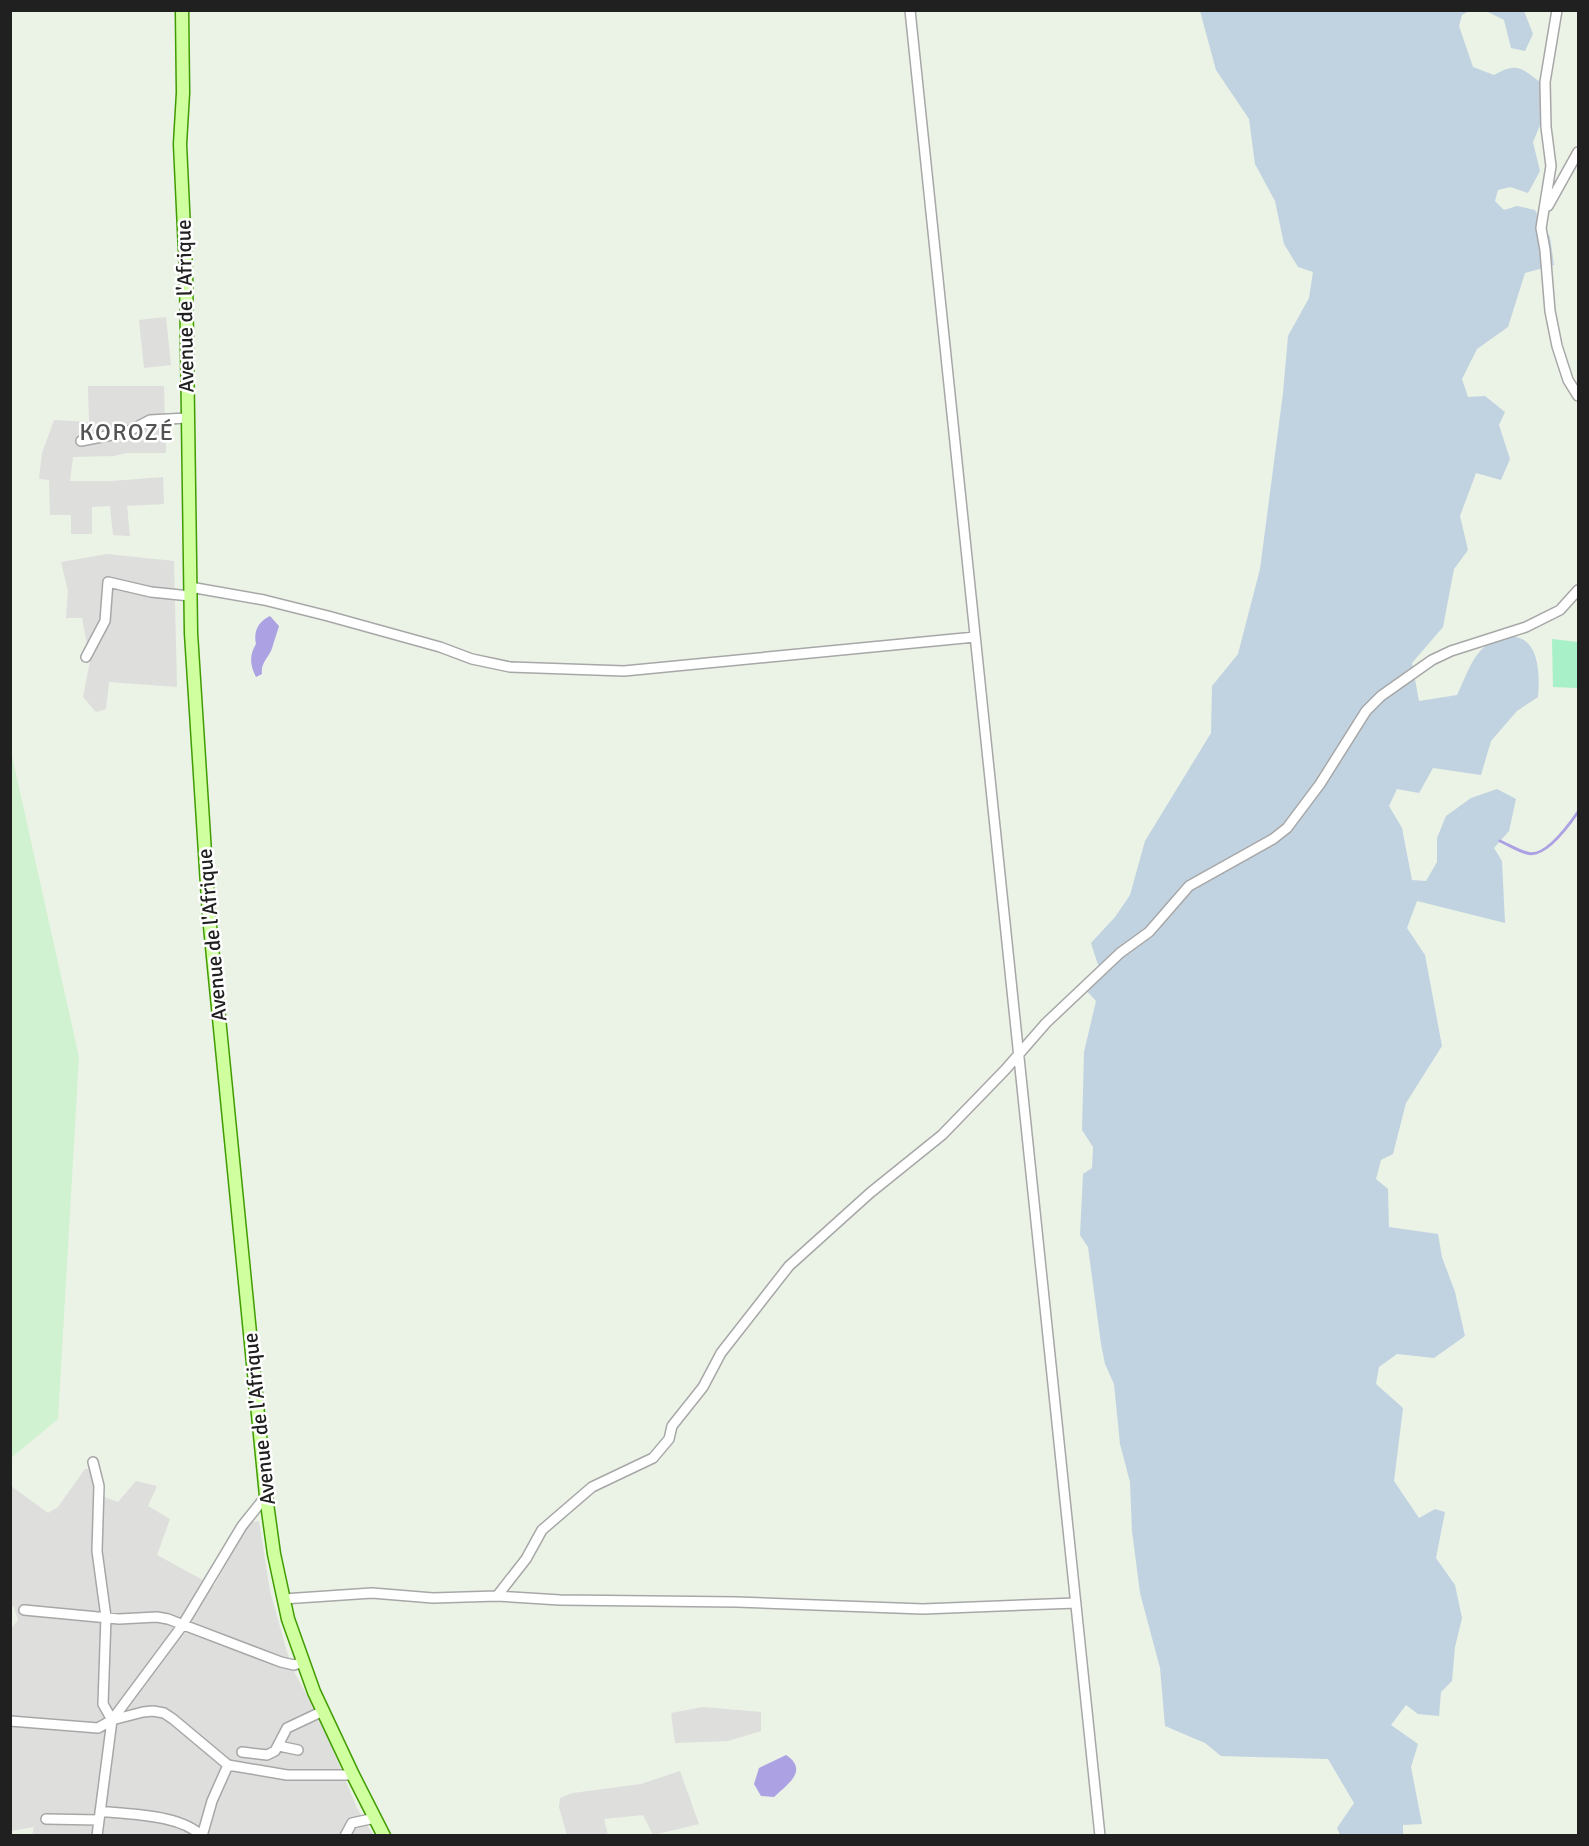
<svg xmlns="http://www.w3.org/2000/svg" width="1589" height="1846" font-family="Signika,sans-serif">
	<rect width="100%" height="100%" fill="#ebf2e6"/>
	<!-- residential -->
	<path fill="#dededd" d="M166,317L171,365L144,368L139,320Z
		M88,386H164L166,453H127L114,456L73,457L70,481H112L163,477L164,504L127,506L130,536L113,535L110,506L92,507V534H71V515H50L49,480L39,479L42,453L54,420L89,422Z
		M107,554L174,561L177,687L109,682L106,709L96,712L83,697L90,661L82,618H66L68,591L61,562Z
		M85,1469H94L96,1494L118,1502L136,1481L157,1486L148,1506L170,1519L157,1555L214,1586L249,1523L259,1521L270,1591L291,1666L321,1721L357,1808L373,1835H32L34,1827L11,1831L10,1630L18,1620L14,1607L11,1606V1486L48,1513L58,1507Z
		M703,1707L761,1712V1731L728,1741L675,1743L671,1713Z
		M680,1771L699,1824L653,1835L643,1815L604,1819L608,1835H567L559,1807L560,1798L573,1793L641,1784Z"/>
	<!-- farmland -->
	<path fill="#d0f2d0" d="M10,747L79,1057L58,1419L11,1458Z"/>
	<!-- grass -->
	<path fill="#a8f0c7" d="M1552,639L1578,642V688L1553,687Z"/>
	<!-- wetland -->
	<path fill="#c1d3e1" d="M1200,11H1469L1462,15L1459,26L1473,67L1494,75C1517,62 1521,68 1540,82L1543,118L1533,142L1540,171L1528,193L1510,187L1498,190L1495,201L1504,210L1517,206L1535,210L1550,237L1554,265L1525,273L1508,327L1477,349L1462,379L1468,397L1485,396L1505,412L1499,425L1510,459L1501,480L1476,473L1460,516L1468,550L1454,569L1443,627L1412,663L1419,701L1457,695C1465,679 1471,658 1485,646C1491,641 1499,639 1507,637C1540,633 1540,675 1538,697L1517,711L1491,741L1481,775L1433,768L1419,793L1397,789L1389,806L1402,828L1412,880L1426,881L1437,862V838L1446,816L1471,798L1497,789L1516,799L1509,831L1494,848L1502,861L1505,923L1417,901L1407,928L1425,955L1442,1046L1406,1103L1393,1154L1381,1160L1376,1179L1388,1189L1389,1227L1438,1234L1442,1257L1455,1292L1465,1336L1434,1358L1397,1354L1379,1367L1376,1384L1403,1408L1394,1481L1419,1518L1435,1509L1445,1512L1436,1558L1455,1585L1462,1618L1455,1647L1452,1681L1441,1692L1439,1716L1418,1714L1406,1705L1391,1725L1418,1744L1411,1767L1422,1824L1403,1825V1835H1340L1337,1828L1354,1803L1328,1759L1221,1756L1205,1743L1165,1726L1160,1668L1140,1593L1132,1531L1130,1482L1120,1444L1114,1384L1105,1364L1101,1344L1088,1247L1080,1235L1083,1174L1092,1168L1093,1147L1082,1130L1084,1052L1096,1001L1083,987L1099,968L1091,943L1115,917L1130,895L1145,841L1211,733L1212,686L1238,654L1260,569L1283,393L1288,336L1309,298L1313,272L1298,267L1284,244L1275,201L1255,164L1249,119L1216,70Z
		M1486,11H1524L1533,34L1525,51L1511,48L1504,20Z"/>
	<!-- water -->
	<path fill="#aca2e3" d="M270,616L279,626C277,633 275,638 273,645C271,656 260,662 262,674L256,677C250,666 249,655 256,644C253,631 259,621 270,616Z
		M786,1755C809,1770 788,1784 774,1797L761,1796L754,1784L759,1768Z"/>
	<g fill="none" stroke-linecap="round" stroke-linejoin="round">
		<!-- stream -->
		<path stroke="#aca2e3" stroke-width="3" d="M1500,841C1509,845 1518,851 1527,853C1545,859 1569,825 1578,812"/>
		<defs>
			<path id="minor" d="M910,10L1100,1836
				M1557,10L1545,82L1546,127L1551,166L1541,228L1545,250L1550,311L1557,346L1568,380L1578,396
				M1548,206L1578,152
				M81,441L127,432L150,420L187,418
				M190,587L264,600L328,616L440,647L472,659L510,667L624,671L975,637
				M86,657L105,621L108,582L151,592L190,596
				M93,1462L99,1486L97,1551L106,1617L103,1704L112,1720
				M497,1596L526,1559L542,1530L592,1487L653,1458L669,1439L672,1426L703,1387L721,1353L789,1266L870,1193L942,1135L1005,1070L1046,1023L1120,953L1149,932L1189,886L1273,839L1287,828L1320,784L1366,711L1381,696L1432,660L1451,651L1526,627L1560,610L1578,590
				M283,1599L372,1593L433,1598L497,1596L560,1600L737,1602L923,1609L1076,1603
				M24,1610L119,1619L157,1617L168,1619L281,1662L294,1665L303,1662
				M10,1721L98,1728L112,1720L143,1712L153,1711L164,1713L173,1719L228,1765L287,1775H353
				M279,1746L298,1750
				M242,1752L267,1755L275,1751L287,1728L323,1711
				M100,1811C131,1815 179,1814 202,1836
				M46,1819L99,1820
				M97,1836L112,1720L182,1626L242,1526L266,1496
				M202,1836L212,1801L228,1765
				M345,1836L352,1823L375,1818"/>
			<path id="major" d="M182,10L183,93L180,144L186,273L191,633L209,916L266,1496L274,1554L288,1619L314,1692L353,1775L384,1836"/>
		</defs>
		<!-- minor casing -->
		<use href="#minor" stroke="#a7a7a7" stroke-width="12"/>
		<!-- major casing -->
		<use href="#major" stroke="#409d00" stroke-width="15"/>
		<!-- minor -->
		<use href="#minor" stroke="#fff" stroke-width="9"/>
		<!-- major -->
		<use href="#major" stroke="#cfff9e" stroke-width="12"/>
	</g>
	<g text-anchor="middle" stroke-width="5" stroke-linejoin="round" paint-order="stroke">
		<!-- street labels -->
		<g font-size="21" fill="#202020" stroke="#fff">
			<text transform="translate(185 306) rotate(-91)" y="7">Avenue de l'Afrique</text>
			<text transform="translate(212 935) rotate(-95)" y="7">Avenue de l'Afrique</text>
			<text transform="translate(259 1419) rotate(-96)" y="7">Avenue de l'Afrique</text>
		</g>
		<!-- quarter labels -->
		<g font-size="24" letter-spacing="1.5" fill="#535353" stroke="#fff">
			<text x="127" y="440">KOROZÉ</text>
		</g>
	</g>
	<!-- border -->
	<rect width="1589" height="1846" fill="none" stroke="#202020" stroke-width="24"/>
</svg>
